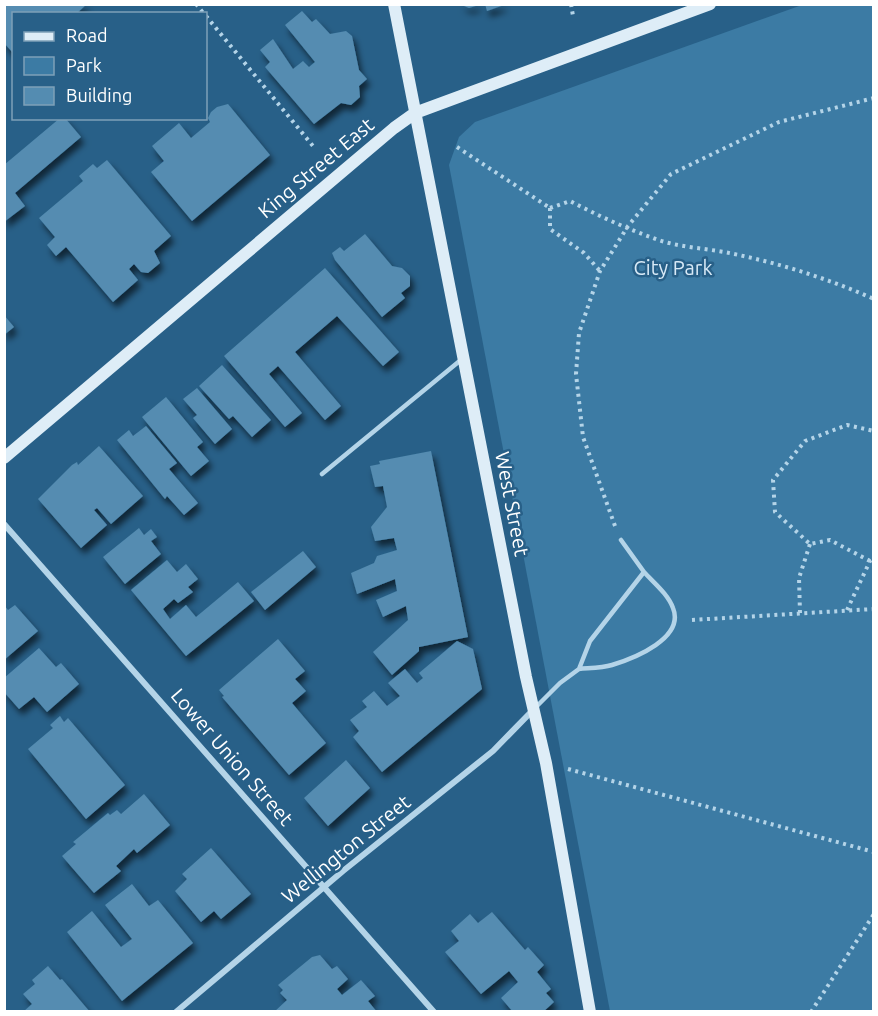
<svg xmlns="http://www.w3.org/2000/svg" width="878" height="1016" font-family="Ubuntu,sans-serif">
	<defs>
		<filter id="shadow"><feDropShadow dx="3.5" dy="6" stdDeviation="3" flood-color="#0009"/></filter>
	</defs>
	<rect width="100%" height="100%" fill="#286088"/>
	<!-- green -->
	<path fill="#3c7ba4" d="M802,5H873V1011H610L449,165L459,137L475,122Z"/>
	<!-- building -->
	<path fill="#548cb1" filter="url(#shadow)" d="M4,4H87L76,14H14V54L4,43Z
		M459,4H479V5L469,8Z
		M485,4H504V5L487,11Z
		M302,11L312,22L316,19L330,34L346,31L352,36L359,70L367,79L359,86L360,97L351,105L341,103L314,124L265,67L270,62L260,50L273,39L293,69L303,61L309,67L315,62L285,25Z
		M228,104L270,155L192,221L151,172L164,161L152,146L179,123L191,138L210,122L208,118L211,112L217,107Z
		M60,118H65L81,137L15,193L25,206L4,222V165Z
		M107,160L171,236L154,251L160,263L148,273L141,272L134,264L129,269L138,280L113,302L66,247L56,256L47,245L55,237L39,218L83,181L79,176L93,164L97,168Z
		M365,234L392,266L402,268L410,276V286L401,293L405,298L382,317L335,260L332,253L340,247L344,251Z
		M325,268L399,352L383,366L337,316L295,352L341,406L325,420L278,366L269,374L302,413L285,427L224,356Z
		M4,315L14,327L4,335Z
		M222,365L271,420L252,437L233,416L229,419L199,386Z
		M197,388L232,429L215,444L193,418L197,415L183,399Z
		M166,397L203,442L197,447L209,461L191,476L142,417Z
		M146,426L177,463L169,469L198,503L184,515L167,496L165,499L117,440L129,430L133,436Z
		M99,446L143,496L111,524L97,508L94,510L107,525L81,548L38,499L72,465L77,462L78,465Z
		M431,451L468,637L419,647V651L392,675L373,652L408,620L406,606L383,617L376,600L397,591L395,579L357,594L351,573L374,563L377,556L397,550L394,538L375,541L371,527L387,507L383,486L375,487L370,466L380,464L379,461Z
		M139,528L144,535L151,529L157,537L151,541L161,554L125,584L103,557Z
		M303,551L316,567L265,610L251,592Z
		M167,560L177,572L186,564L198,579L188,587L193,592L178,603L174,599L163,609L170,619L186,605L196,617L238,582L254,601L186,656L131,590Z
		M4,605L8,610L15,605L38,631L4,660Z
		M278,639L305,671L295,679L306,691L292,703L326,743L289,775L222,697L224,696L219,690Z
		M457,641L473,649L482,689L382,772L353,737L359,731L350,720L367,707L362,701L374,691L387,706L400,696L388,683L405,669L417,683L423,678L419,673Z
		M39,648L56,667L61,663L79,684L47,712L34,697L19,709L4,692V678Z
		M60,716L64,722L68,718L125,785L86,819L28,749L53,728L50,725Z
		M346,760L370,788L328,826L304,798Z
		M144,794L170,825L137,853L134,849L116,866L121,871L94,893L62,856L76,844L73,842L108,813L110,815L117,810L121,814Z
		M211,848L251,894L221,919L214,911L201,922L175,891L187,879L182,874Z
		M132,884L149,906L158,900L193,943L122,1001L67,932L92,911L121,947L132,939L105,905Z
		M492,912L525,950L528,947L544,965L537,972L551,989L546,993L554,1002L543,1012H513L501,998L518,982L509,971L481,994L445,952L459,941L451,931L470,914L478,923Z
		M320,955L332,969L337,966L348,979L337,989L342,995L361,980L375,996L368,1001L377,1012H274L287,1000L280,993L283,990L278,985L312,957Z
		M48,966L60,980L62,979L90,1012H23L32,1004L23,994L35,984L32,980Z"/>
	<g fill="none" stroke-linecap="round" stroke-linejoin="round">
		<!-- path -->
		<path stroke="#b4d4e8" stroke-width="4" stroke-dasharray="3 4.5" stroke-linecap="butt" d="M196,4L204,14
			M571,4L573,16
			M206,16L313,146
			M457,147L550,208
			M550,208L570,201C597,215 625,228 653,238C678,248 708,248 734,254C782,264 829,279 874,299
			M550,208V229L584,253L600,271
			M615,526L583,437L576,374L579,333L600,271L628,226L671,174L779,122L874,98
			M870,561L830,540L810,544L775,512L773,480L805,441L847,425L874,431
			M847,610L870,561L874,558
			M800,613L799,578L810,544
			M692,620L874,609
			M568,769L874,852
			M811,1012L874,914"/>
		<!-- lane -->
		<path stroke="#b4d4e8" stroke-width="4.5" d="M322,474L462,359
			M621,540L644,572
			M644,572C654,583 668,594 673,608C685,638 635,658 612,665C602,668 590,668 579,669L590,641Z
			M534,709L560,683L579,669"/>
		<!-- street -->
		<path stroke="#b4d4e8" stroke-width="6" d="M4,524L434,1012
			M176,1012L343,871L493,751L533,710"/>
		<!-- secondary -->
		<path stroke="#deedf7" stroke-width="12" d="M394,4L526,677L546,763L590,1012
			M4,458L394,128L415,113L710,4"/>
	</g>
	<g text-anchor="middle" stroke-width="5" stroke-linejoin="round" paint-order="stroke">
		<!-- street labels -->
		<g font-size="20" fill="#fff" stroke="#286088">
			<text transform="translate(316 168) rotate(-40)" y="7">King Street East</text>
			<text transform="translate(512 504) rotate(79)" y="7">West Street</text>
			<text transform="translate(232 757) rotate(49)" y="7">Lower Union Street</text>
			<text transform="translate(346 849) rotate(-39)" y="7">Wellington Street</text>
		</g>
		<!-- park labels -->
		<g font-size="20" fill="#d8eaf7" stroke="#286088">
			<text x="673" y="275">City Park</text>
		</g>
	</g>
	<!-- border -->
	<rect width="878" height="1016" fill="none" stroke="#ffffff" stroke-width="12"/>
	<!-- legend -->
	<rect x="12" y="12" width="195" height="108" fill="#286088" stroke="#7ea0b8" stroke-width="1.5"/>
	<rect x="24" y="32" width="30" height="9" fill="#deedf7" stroke="#7ea0b8" stroke-width="1.5"/>
	<text x="66" y="42" font-size="18" fill="#ffffff">Road</text>
	<rect x="24" y="57" width="30" height="18" fill="#3c7ba4" stroke="#7ea0b8" stroke-width="1.5"/>
	<text x="66" y="72" font-size="18" fill="#ffffff">Park</text>
	<rect x="24" y="87" width="30" height="18" fill="#548cb1" stroke="#7ea0b8" stroke-width="1.5"/>
	<text x="66" y="102" font-size="18" fill="#ffffff">Building</text>
</svg>
